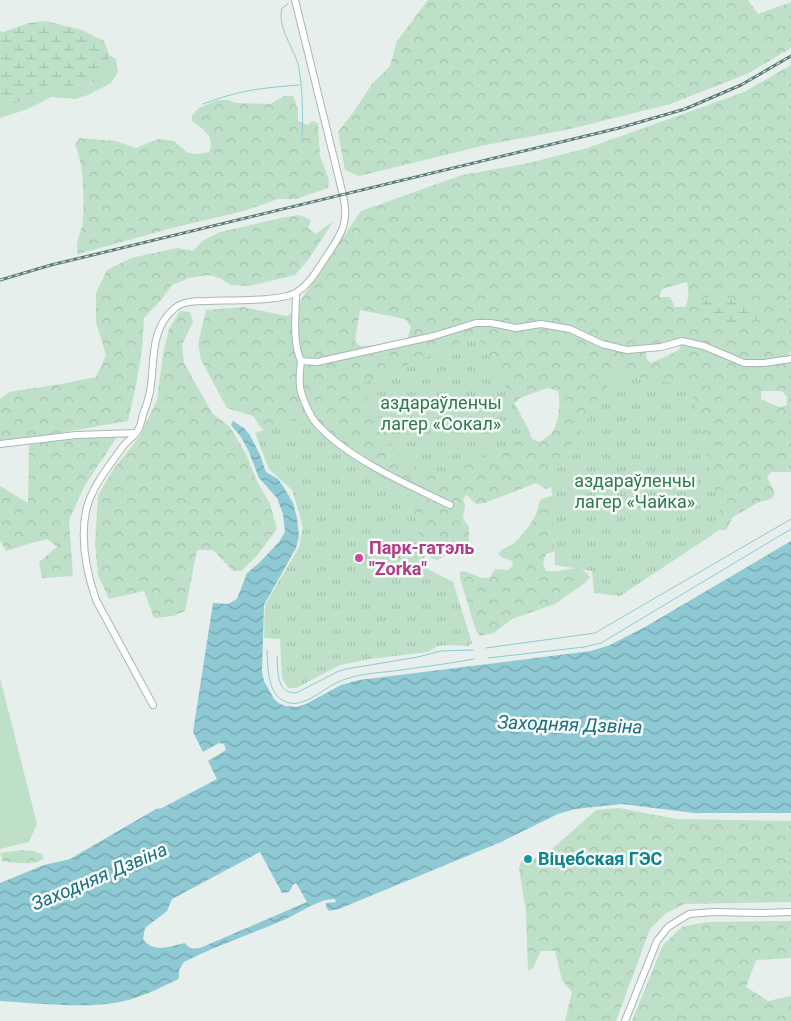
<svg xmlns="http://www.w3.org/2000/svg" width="791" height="1021" font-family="Roboto,sans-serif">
	<defs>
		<pattern id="forest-crowns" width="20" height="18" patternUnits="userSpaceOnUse" patternTransform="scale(1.25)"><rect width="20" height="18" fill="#bfe0c8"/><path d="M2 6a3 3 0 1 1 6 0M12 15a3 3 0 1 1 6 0" fill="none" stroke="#a4c1ad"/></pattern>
		<pattern id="wetland-marsh" width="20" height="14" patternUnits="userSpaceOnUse" patternTransform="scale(1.25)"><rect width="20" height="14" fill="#bfe0c8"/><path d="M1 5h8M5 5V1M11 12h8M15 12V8" fill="none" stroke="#a4c1ad"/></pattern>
		<pattern id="park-tufts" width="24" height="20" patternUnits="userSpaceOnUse" patternTransform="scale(1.25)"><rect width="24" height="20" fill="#bfe0c8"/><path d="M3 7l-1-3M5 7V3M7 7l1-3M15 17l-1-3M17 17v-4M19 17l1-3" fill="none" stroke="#a4c1ad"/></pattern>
		<pattern id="water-waves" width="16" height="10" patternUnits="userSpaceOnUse" patternTransform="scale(1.25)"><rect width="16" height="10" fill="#8ec9d4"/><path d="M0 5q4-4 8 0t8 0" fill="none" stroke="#74a5ad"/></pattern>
	</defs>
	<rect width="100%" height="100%" fill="#e6efeb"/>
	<!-- green -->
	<path fill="#bfe0c8" d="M109,55L116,59L118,72L111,83L88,95L76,99L51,97L28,109L0,118V108L21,101L48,85L67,90L91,85L106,67Z
		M0,678L37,824L29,842L0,849Z"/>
	<!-- forest -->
	<path fill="url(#forest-crowns)" fill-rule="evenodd" d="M428,0H748L758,14L791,2V48L747,74L670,104L570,129L486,145L359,176L345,170L338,132L355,110L372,84L390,66L397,41Z
		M791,65V352L789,353V361L791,363V472H771L767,477L775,493L771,499L759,502L733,517L726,530H720L717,525L552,487L546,489L536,483L485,503L476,504L467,495L463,498L465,506L463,518L469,527V542L437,560L429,557L425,551L387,550L303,527L280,429H262L253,416L227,408L201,360L198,344L206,310L243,307L287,316L294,310L361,211L462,175L529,163L587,148L630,133L744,92ZM687,282C689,291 689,299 685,307H675L670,297H659L662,289ZM360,310L405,319L411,327L406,343L360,346L355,341ZM681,343L679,350L651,363L647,360L644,346L646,344L651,349ZM547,388L558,391C561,403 559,426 550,435C547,437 543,440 540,442L532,439L526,426L511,406L520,398ZM761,391H782L787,397V405L779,407L761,399Z
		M284,96H293L298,110V121L308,125L312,121L318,123L320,156L329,180L328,188L296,199H278L244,211L176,227L78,254C74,242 82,232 83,220C84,195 84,167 75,144L80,138L116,141L136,148L158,139L174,141L188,153L198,154L209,152C216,137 203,129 192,121V115L199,108L217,100H228L237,103L270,104Z
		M299,215L311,220L308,228L316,234L326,226L333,222L308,260L295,275L250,286L231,285L220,278L208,275L189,278L172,285L161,300L144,318C143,354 136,387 128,421L19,440L0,441V399L9,392L61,384L96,377L106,355L96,322V293L107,270L131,258L177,248L193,251L202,241L220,232L286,217Z
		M180,311L190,312L193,322L182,345L184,363L212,413L230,427L246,454L257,481L270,504L277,529L255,558L241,571H233L213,550H197L185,611L173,616L154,618L144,591L109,599L98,575L95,544L98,495L113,470L140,436L157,400L163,354L169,329Z
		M121,431L85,485L69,520L73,576L42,578L39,562L57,547L48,539L31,543L6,551L0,540V486L28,503L29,445Z
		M551,496H558L556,551L546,554L543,563L546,571C552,571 558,572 563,570C577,568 581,565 590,577L586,582L555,604L512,619L494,633L480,636L476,631L460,578V572L464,571L482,578H489L495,569L509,570L513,566L512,561L503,558L498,554C503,547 508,548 514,543C520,539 533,521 536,514C538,509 538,504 541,499Z
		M619,808L677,819L791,821V902L684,904L665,914L650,929L616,1021H565L572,992L562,980L555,951H541L533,968L528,971L526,912L519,868L522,860L543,857L596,810Z
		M22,850L32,851L42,854L44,858C36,866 13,863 2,861L0,853Z
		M791,921V958L756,960L746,987L768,1001L791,996V1021H632L663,945L682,927L707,922Z"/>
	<!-- wetland -->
	<path fill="url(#wetland-marsh)" d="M45,21L82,30L104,41C105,45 109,51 109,56C108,76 87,92 67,90C61,90 54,87 48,85L21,101L0,108V31L3,32L29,23Z
		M711,296L725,297L758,310L767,320C739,323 723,329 699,310L702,303Z"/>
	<!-- park -->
	<path fill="url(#park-tufts)" d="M478,336L531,434L439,478L396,454L361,384Z
		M615,374L691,386L724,527L620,596L594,593L592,571L555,565L551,479Z
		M297,418L409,496L428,569L453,582L472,643L468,646L449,645L438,646L427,652L370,659L340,665L296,688H288L282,678L280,639L264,638L265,605L299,547L303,526L292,490L269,469L255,433Z"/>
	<!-- water -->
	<path fill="url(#water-waves)" fill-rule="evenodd" d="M233,421L244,428L250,435L260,455L266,472L278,479L283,486L293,503L297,518L299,536L296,548L264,605L262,672L264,681L274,699L280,704L286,706L297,707L306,704L341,685L359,680L591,651L610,645L645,627L791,541V813H694L622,804L575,809L558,814L501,842L339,909L329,911L326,907V903L336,902L335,899C318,899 303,911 288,918C254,933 218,945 184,962L179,970V977L178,979C160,988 140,998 120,1002C86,1009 35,1003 0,1001V883L44,865L70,859L156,809L162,808L217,779L208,761L226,750L224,744L219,743L203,752L193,732L213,603L228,604L237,599L247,573L260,562L279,542L285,532L283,514L277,498L259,478L249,452L241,437L231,425ZM260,852L282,893L289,892L293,885L296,883L307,902L200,948C193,949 189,949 185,943C171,946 153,954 143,939L145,928L167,911L172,899Z"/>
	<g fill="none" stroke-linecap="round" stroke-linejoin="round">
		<!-- stream -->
		<path stroke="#8ec9d4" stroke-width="1" d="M288,4L282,8C277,27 293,47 298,64C303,86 303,117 302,139
			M203,104C239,90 262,88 299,85
			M486,648L595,633L791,519
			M267,650C268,666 267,690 282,700C301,712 322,689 338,682C356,674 375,673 394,671C421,667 448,664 474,659
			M277,656C278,671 276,693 296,693L337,672L346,669L418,657L441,651L473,650
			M488,658L584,647L601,643L791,529"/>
		<defs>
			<path id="minor" d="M296,293C296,315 292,341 301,361L317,362L434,336L476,323H491L516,328L541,324L570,329L602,344L627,350L661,347L682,341L704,346L744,363H764L791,359
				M301,361C300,371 298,382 301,392C304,401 310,416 316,423C348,459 407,484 450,505
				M0,444L76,435L136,433
				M153,705L96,600C86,571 80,541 86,511C91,487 110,465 124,445C127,441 134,437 137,432C140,427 142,420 143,414C146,407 148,400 150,392C155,363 149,329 175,308C183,301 197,301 207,301C227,300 282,302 297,292C311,283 319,267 328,254C343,232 349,221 343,195L295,0
				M625,1021L657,941L668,927L689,914L714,912L761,913L791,912"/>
		</defs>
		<!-- minor casing -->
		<use href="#minor" stroke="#a8b8b2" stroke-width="8"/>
		<!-- minor -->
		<use href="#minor" stroke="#fff" stroke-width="6"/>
		<defs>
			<path id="rail" d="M0,280L51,265L619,128L685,109L741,85L791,56"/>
		</defs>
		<!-- rail casing -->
		<use href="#rail" stroke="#5f7d75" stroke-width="3"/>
		<!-- rail -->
		<use href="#rail" stroke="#f7fbf9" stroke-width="1" stroke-dasharray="4" stroke-linecap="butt"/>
	</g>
	<!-- markers -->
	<circle fill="#d1479c" stroke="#f7fbf9" stroke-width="2" cx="359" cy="558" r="5"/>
	<circle fill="#0f9aa8" stroke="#f7fbf9" stroke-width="2" cx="528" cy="859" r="5"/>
	<g text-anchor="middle" stroke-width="5" stroke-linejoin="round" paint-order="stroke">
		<!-- park labels -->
		<g font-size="18" fill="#2d7a4b" stroke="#f7fbf9">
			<text x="441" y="409">аздараўленчы<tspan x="441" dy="21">лагер «Сокал»</tspan></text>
			<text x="635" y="487">аздараўленчы<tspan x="635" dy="21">лагер «Чайка»</tspan></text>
		</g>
		<!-- hotel labels -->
		<g font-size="18" font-weight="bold" fill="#b23c85" stroke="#f7fbf9" text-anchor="start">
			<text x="369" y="554">Парк-гатэль<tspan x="369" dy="21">"Zorka"</tspan></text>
		</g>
		<!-- culture labels -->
		<g font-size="18" font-weight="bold" fill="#0d838f" stroke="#f7fbf9" text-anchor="start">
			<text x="538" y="865">Віцебская ГЭС</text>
		</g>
		<!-- water labels -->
		<g font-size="19" font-style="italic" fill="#1c6f80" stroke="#f7fbf9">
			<text transform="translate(570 724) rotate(2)" y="7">Заходняя Дзвіна</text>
			<text transform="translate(99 876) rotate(-23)" y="7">Заходняя Дзвіна</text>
		</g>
	</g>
</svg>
